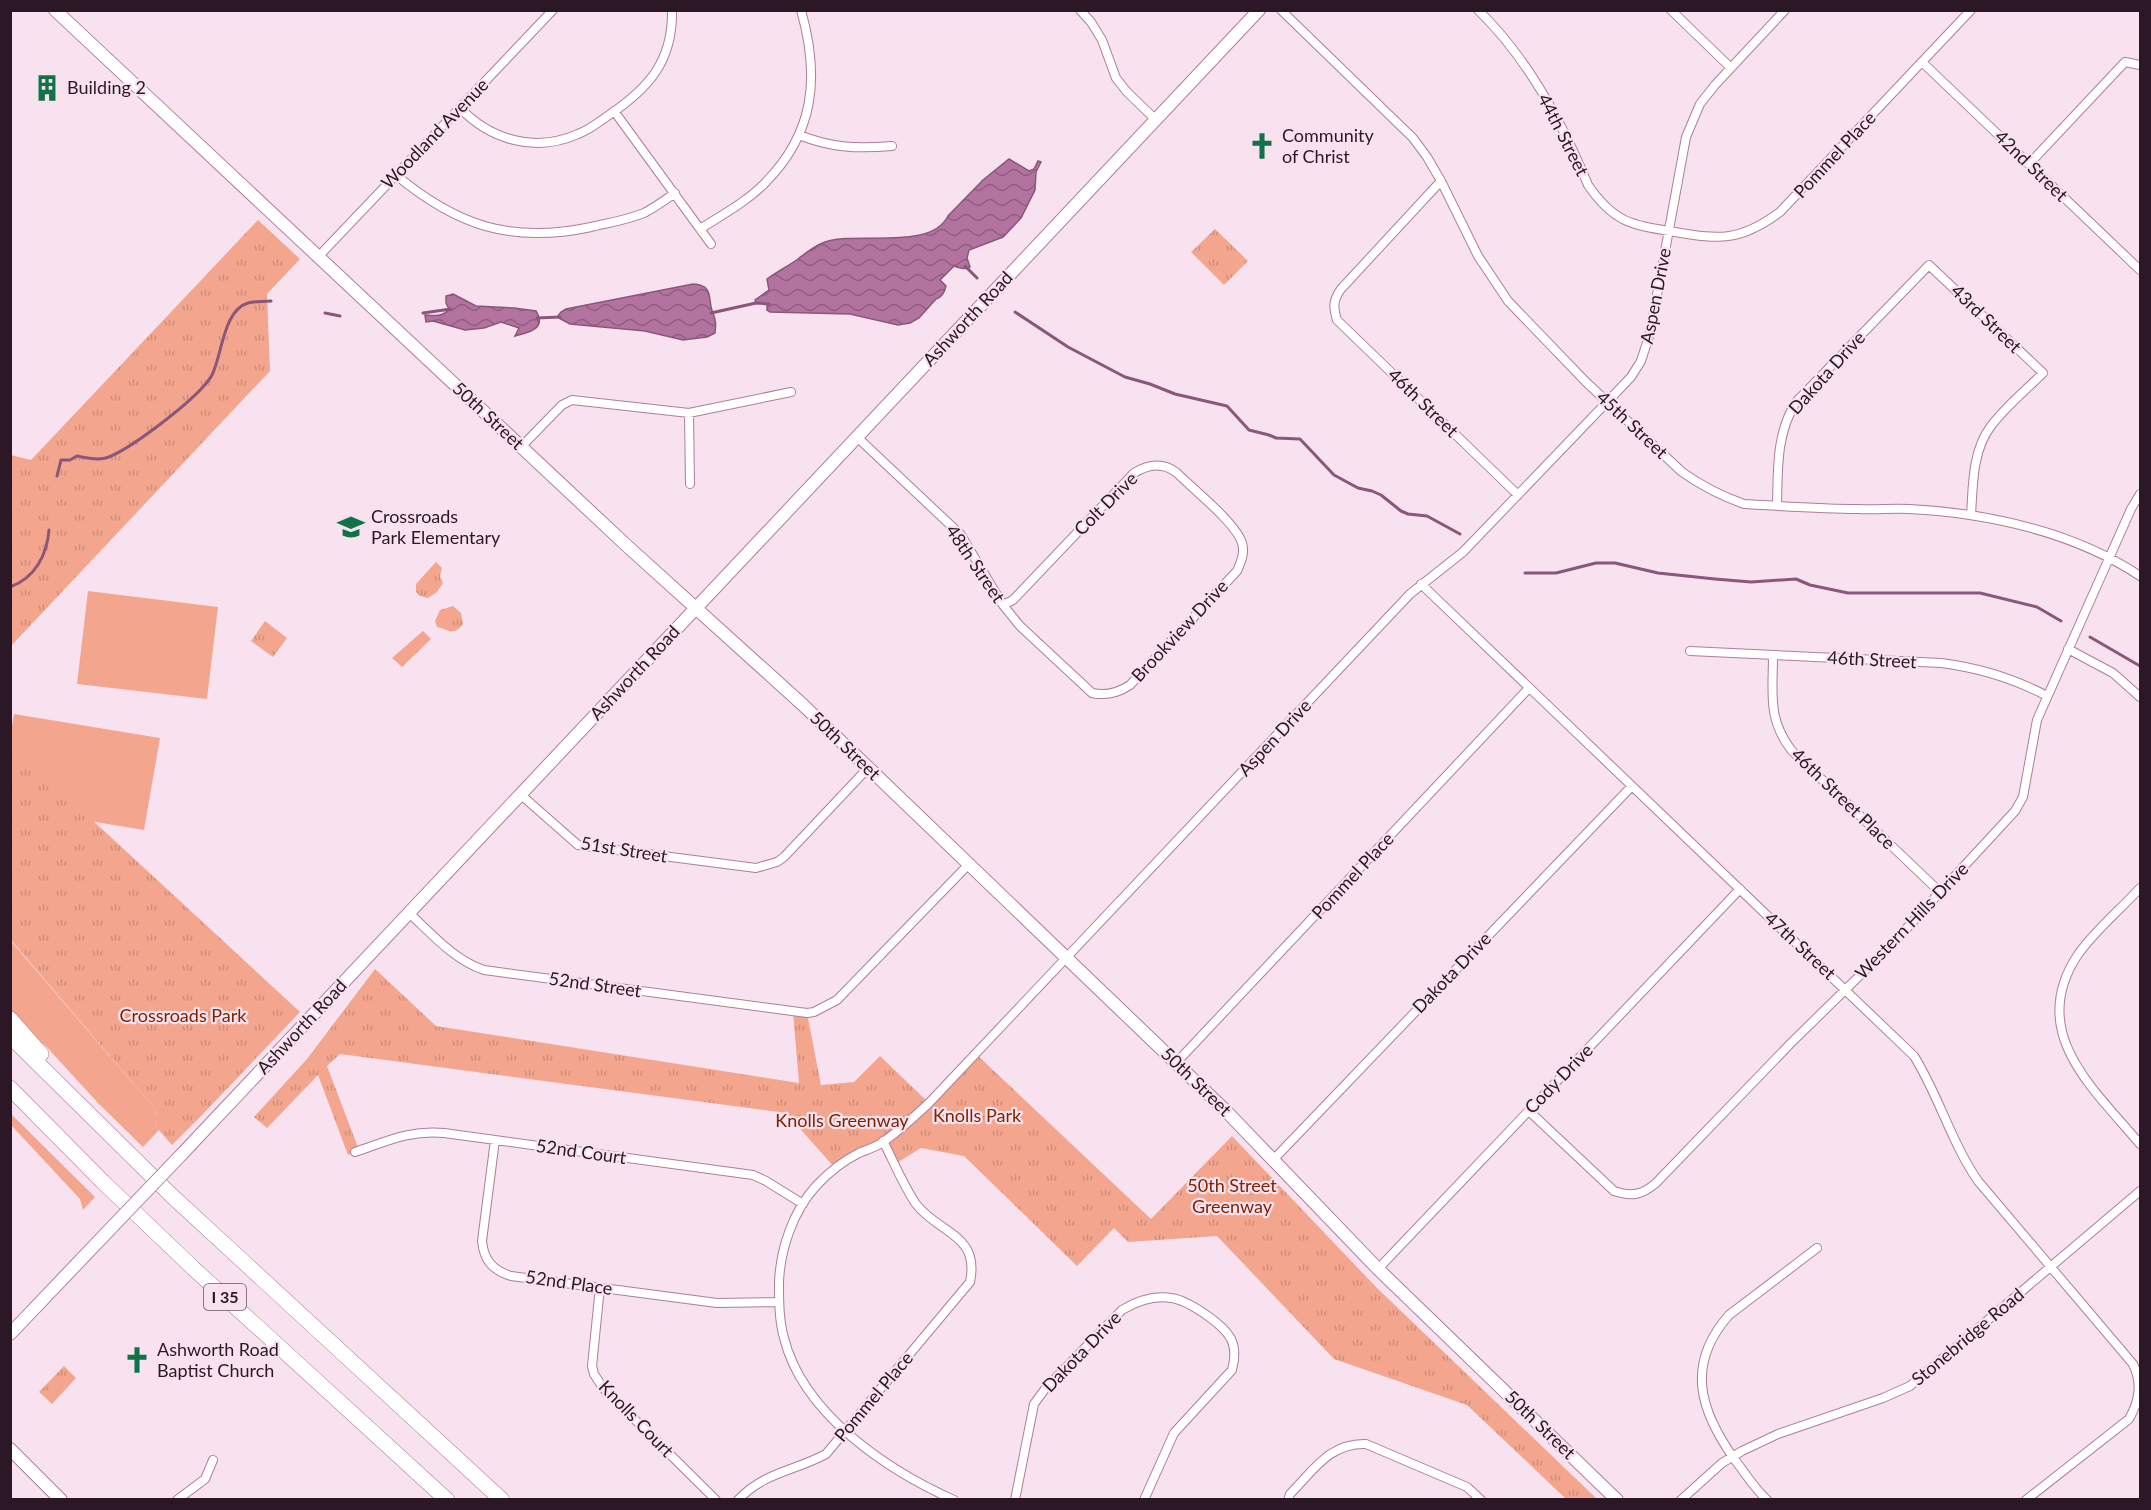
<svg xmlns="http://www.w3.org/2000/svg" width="2151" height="1510" font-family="Lato,sans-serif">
	<defs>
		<pattern id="park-tufts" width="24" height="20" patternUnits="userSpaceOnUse" patternTransform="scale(1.5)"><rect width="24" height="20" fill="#f3a68d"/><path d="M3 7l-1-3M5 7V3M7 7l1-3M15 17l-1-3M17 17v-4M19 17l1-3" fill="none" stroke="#d08e7a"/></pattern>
		<pattern id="water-waves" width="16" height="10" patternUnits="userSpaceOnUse" patternTransform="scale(1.5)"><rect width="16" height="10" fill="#b3739f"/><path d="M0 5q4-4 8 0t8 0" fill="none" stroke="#925d81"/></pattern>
	</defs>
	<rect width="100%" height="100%" fill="#f8e2f0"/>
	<!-- green -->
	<path fill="#f3a68d" d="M88,591L218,607L207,699L77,684Z
		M14,714L160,738L144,830L11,808L10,738Z
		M10,940L157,1111L155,1126L159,1130L143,1147L98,1103L44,1044L41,1046L11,1013Z
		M11,1114L95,1197L83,1210L80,1199L11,1125Z"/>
	<!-- park -->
	<path fill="url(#park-tufts)" d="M258,220L300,259L267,294L270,371L11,646V455L31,460Z
		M1215,229L1248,261L1224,285L1191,252Z
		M436,562L442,568L440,576L443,583L437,592L428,598L420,596L416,592V584Z
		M453,606L461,613L463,624C453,637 448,629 437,627L435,621L440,610Z
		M265,621L287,638L273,657L251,641Z
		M423,631L431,639L402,667L392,658Z
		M10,744L300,1012L200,1117L172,1145L155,1126L157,1111L11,940Z
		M375,969L436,1026L799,1083L793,1012L807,1013L821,1085L854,1082L880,1056L929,1103L976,1054L1151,1219L1232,1136L1376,1287L1597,1499H1566L1467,1405L1334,1359L1217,1236L1128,1242L1114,1228L1077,1266L964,1156L921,1148L895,1164L883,1142L835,1168L786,1113L340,1054L327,1066L359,1150L348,1155L318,1075L267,1128L254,1117L307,1059Z
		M64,1366L76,1378L52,1404L39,1392Z"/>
	<!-- water -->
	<path fill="url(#water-waves)" stroke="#8a577a" stroke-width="1.5" d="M1009,159L1029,171L1034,169L1038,161L1041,162L1036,172L1035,190L1021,218L1003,237L969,250L967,258L970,267C964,270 959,268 954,266L940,280L946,286C945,292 941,298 936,299L919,318L910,323L898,325L850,314L770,312L767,310V304L756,303L755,300L769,290L767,279C777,272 788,266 798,259C807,252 814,246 825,242C857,231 931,251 948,216L983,180Z
		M693,284C715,285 707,300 713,313C716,321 716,324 715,333L707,337L683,340L645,331L570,324L557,317L561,312L566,309Z
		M453,294L476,306L514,308L536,311C547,329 529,332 515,336L519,328L501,322L484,328L465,330L433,321L426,322L425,315C435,316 443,317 449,309L446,303V296Z"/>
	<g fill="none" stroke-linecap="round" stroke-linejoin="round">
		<!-- stream -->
		<path stroke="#8a577a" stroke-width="3" d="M965,266L977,278
			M1015,312L1068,347L1125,377L1150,384L1175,394L1227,406L1249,430L1269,435L1276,438L1300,439L1334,475L1358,488L1372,491L1381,495L1401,511L1408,514L1427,516L1460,534
			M325,313L340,316
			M423,313L451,309
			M711,313L756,303L769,304
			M537,318L560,317
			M57,476L61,460H70L77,456C87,458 99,461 109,457C133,447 200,397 212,375C222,356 223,310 248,303C255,301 263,302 271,301
			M1525,573H1556L1596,563H1615L1658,573L1715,579L1751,582L1796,579L1810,585L1848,593H1980L2037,607L2061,621
			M10,587C35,578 47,555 49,530
			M2090,637L2140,666"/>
		<defs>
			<path id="street" d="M1080,10L1091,22L1102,40L1116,78L1127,92L1156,120
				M1281,10L1413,138L1427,157L1441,181L1478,256L1508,301L1586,382L1682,472C1702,486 1721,496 1744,504C1782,506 1820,509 1859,509C1876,510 1892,508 1909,509C1988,513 2074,532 2140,576
				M1478,10C1528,58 1562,122 1588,185C1614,223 1632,225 1675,232C1720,240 1741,241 1780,212L1971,10
				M1671,10L1731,68
				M1922,62L2140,270
				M460,108C491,140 535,153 578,134C589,130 599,122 609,115C649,88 673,61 672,10
				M614,111L711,244
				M799,135C832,148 857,149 892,146
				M2029,164L2125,62L2140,65
				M396,175C457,226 512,244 591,227C608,223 627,220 644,213C654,208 665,200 675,193
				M1441,181L1341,289C1333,300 1333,307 1337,320L1518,495
				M700,229C722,215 746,202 764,184C815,133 820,77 801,10
				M318,257L553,10
				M689,413L690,484
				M857,437L961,535L1003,605L1020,626L1092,693C1106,696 1118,693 1130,685L1237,571C1241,562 1245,553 1242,543C1236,523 1193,489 1177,473C1163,462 1149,464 1134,473L1013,600L1003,605
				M521,447L562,405L572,400L689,413L791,392
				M1777,506C1778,469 1776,434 1796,402L1929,265L2043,373C2026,390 2005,407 1991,426C1972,451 1973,486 1971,515
				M1421,584L1914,1056C1939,1096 1951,1142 1978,1181L2133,1364C2142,1383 2140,1400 2129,1419L2026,1500
				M2068,649L2113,673L2140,697
				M1690,651L1941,663C1980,668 2013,678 2047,696
				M1773,655C1773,693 1767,719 1792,751L1940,892
				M520,794L578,845L756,868L777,862L784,857L868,768
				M2140,888C2120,910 2094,931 2077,956C2027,1033 2094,1089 2140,1144
				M408,912C432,934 454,960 484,970L807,1013L814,1012L837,1000L969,864
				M1176,1063L1529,688
				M1529,1111L1614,1191C1632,1197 1642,1195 1656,1183L1790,1044L1894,942L2015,811L2023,797L2037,720L2131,509L2140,494
				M495,1140L482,1241C484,1260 492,1270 511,1276L717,1303L779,1302
				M355,1152C388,1141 408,1130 444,1133L753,1175L766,1181L803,1204
				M1274,1159L1631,787
				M1378,1269L1740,889
				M600,1287L592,1366L594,1374L603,1388L716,1500
				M177,1500L205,1479L213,1460
				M738,1500C764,1472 795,1471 826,1454L970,1282C980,1234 939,1234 916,1204C903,1185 894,1162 883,1141
				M954,1500C887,1470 803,1414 784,1338C779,1320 779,1301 779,1283C780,1250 793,1211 816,1186C828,1173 843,1161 859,1153C866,1150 873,1148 880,1144C898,1132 913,1118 929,1103L1410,594L1463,552L1631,377L1641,361L1650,333L1686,137L1700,104L1715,85L1785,10
				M1015,1500L1034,1404L1045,1389L1122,1310C1137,1301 1153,1295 1171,1298C1188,1300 1223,1324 1231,1339C1236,1349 1235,1359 1232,1370L1174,1433L1144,1500
				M1288,1500L1290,1494C1314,1470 1329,1443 1366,1444L1467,1487L1481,1500
				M1681,1500L1722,1463L1742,1451L1778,1434L1883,1398L1910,1386L2140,1191
				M1767,1500C1754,1488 1745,1473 1735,1460C1700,1411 1685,1365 1729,1315L1817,1248"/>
			<path id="secondary" d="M55,10L626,545L803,705L1227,1112L1378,1269L1617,1500
				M182,1154L1259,10
				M10,1334L114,1225
				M10,1449L61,1500"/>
			<path id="highway" d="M10,1019L41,1054
				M10,1036L171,1195L502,1500
				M10,1088L103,1182L193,1268L447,1500"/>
		</defs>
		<!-- street casing -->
		<use href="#street" stroke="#af7c9e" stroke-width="10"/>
		<!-- secondary casing -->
		<use href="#secondary" stroke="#af7c9e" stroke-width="14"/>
		<!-- highway casing -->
		<use href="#highway" stroke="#af7c9e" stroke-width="16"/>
		<!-- street -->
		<use href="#street" stroke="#fff" stroke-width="8"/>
		<!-- secondary -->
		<use href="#secondary" stroke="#fff" stroke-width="12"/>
		<!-- highway -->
		<use href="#highway" stroke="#fff" stroke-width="15"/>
		<defs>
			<path id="secondary-bridge" d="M114,1225L182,1154"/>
		</defs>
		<!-- secondary-bridge casing -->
		<use href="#secondary-bridge" stroke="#af7c9e" stroke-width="14" stroke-linecap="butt"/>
		<!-- secondary-bridge -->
		<use href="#secondary-bridge" stroke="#fff" stroke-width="12"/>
	</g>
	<!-- icons -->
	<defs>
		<symbol id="building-bare" viewBox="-9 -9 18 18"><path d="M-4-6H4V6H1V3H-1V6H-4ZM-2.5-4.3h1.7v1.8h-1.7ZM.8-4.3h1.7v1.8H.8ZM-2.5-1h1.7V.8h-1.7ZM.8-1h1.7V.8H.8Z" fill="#0f7249" stroke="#f8e2f0" stroke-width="2.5" paint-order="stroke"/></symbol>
		<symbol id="church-bare" viewBox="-9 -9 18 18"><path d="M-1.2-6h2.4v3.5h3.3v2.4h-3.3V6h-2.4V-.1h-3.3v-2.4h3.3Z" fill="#0f7249" stroke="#f8e2f0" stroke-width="2.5" paint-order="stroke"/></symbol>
		<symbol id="school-bare" viewBox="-9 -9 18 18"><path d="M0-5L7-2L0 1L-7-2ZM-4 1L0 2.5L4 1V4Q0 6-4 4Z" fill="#0f7249" stroke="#f8e2f0" stroke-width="2.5" paint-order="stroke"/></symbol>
	</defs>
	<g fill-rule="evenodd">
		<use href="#building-bare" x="28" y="69" width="38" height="38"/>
		<use href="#church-bare" x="1243" y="127" width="38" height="38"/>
		<use href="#school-bare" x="332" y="508" width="38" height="38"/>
		<use href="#church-bare" x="118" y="1341" width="38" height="38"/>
	</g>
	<g text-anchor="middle" stroke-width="4.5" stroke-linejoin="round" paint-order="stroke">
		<!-- shield labels -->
		<rect fill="#f8e2f0" stroke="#685462" stroke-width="1.5" x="204" y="1284" width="42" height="26" rx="4.5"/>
		<g font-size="16" font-weight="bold" fill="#2b1725">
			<text x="225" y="1303">I 35</text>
		</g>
		<!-- poi labels -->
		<g font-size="18" fill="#2b1725" stroke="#f8e2f0" text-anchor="start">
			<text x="67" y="94">Building 2</text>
			<text x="1282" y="142">Community<tspan x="1282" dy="21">of Christ</tspan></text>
			<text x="371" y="523">Crossroads<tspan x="371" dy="21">Park Elementary</tspan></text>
			<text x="157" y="1356">Ashworth Road<tspan x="157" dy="21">Baptist Church</tspan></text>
		</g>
		<!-- street labels -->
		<g font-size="18" fill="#2b1725" stroke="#f8e2f0">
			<text transform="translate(435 134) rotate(-46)" y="6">Woodland Avenue</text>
			<text transform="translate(1563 135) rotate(63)" y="6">44th Street</text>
			<text transform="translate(1835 155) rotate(-47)" y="6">Pommel Place</text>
			<text transform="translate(2031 166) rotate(44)" y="6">42nd Street</text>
			<text transform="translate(1656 296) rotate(-79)" y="6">Aspen Drive</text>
			<text transform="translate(968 319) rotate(-47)" y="6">Ashworth Road</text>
			<text transform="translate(1986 319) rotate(44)" y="6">43rd Street</text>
			<text transform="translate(1827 373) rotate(-48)" y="6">Dakota Drive</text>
			<text transform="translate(1423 403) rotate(44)" y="6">46th Street</text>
			<text transform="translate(488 416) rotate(43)" y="6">50th Street</text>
			<text transform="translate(1632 425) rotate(43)" y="6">45th Street</text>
			<text transform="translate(1106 504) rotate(-45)" y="6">Colt Drive</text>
			<text transform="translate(975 564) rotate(56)" y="6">48th Street</text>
			<text transform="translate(1180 631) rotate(-47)" y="6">Brookview Drive</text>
			<text transform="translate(1872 660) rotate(3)" y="6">46th Street</text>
			<text transform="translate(635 673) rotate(-47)" y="6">Ashworth Road</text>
			<text transform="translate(1275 738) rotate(-47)" y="6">Aspen Drive</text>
			<text transform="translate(845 746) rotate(44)" y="6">50th Street</text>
			<text transform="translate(1843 799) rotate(44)" y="6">46th Street Place</text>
			<text transform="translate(624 850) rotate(9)" y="6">51st Street</text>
			<text transform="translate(1353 876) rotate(-47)" y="6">Pommel Place</text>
			<text transform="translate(1912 921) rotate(-46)" y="6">Western Hills Drive</text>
			<text transform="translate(1800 946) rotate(43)" y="6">47th Street</text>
			<text transform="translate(1452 973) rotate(-46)" y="6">Dakota Drive</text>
			<text transform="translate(595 985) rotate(8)" y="6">52nd Street</text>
			<text transform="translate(302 1027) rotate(-47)" y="6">Ashworth Road</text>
			<text transform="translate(1559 1079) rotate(-46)" y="6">Cody Drive</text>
			<text transform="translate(1196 1082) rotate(44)" y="6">50th Street</text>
			<text transform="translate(581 1152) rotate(8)" y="6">52nd Court</text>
			<text transform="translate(569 1283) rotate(8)" y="6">52nd Place</text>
			<text transform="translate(1968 1337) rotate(-40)" y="6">Stonebridge Road</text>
			<text transform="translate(1082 1352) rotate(-46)" y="6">Dakota Drive</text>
			<text transform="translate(874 1397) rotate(-50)" y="6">Pommel Place</text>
			<text transform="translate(636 1419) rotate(46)" y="6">Knolls Court</text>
			<text transform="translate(1540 1425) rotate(44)" y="6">50th Street</text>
		</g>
		<!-- park labels -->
		<g font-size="18" fill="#7c2400" stroke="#f8e2f0">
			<text x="183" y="1022">Crossroads Park</text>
			<text x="977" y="1122">Knolls Park</text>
			<text x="842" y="1127">Knolls Greenway</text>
			<text x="1232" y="1192">50th Street<tspan x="1232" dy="21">Greenway</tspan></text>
		</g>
	</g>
	<!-- border -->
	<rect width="2151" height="1510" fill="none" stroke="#2b1725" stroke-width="24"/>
</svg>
